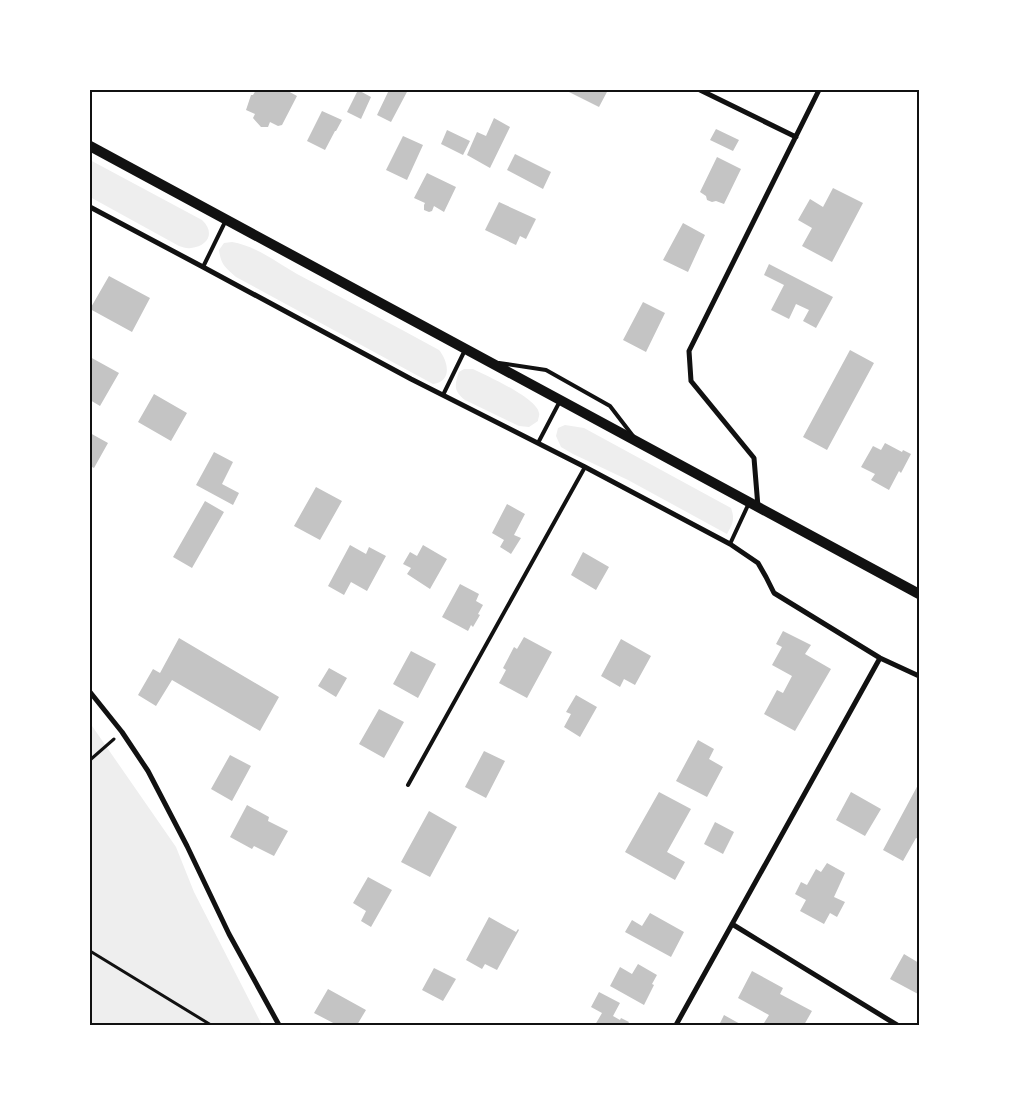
<svg xmlns="http://www.w3.org/2000/svg" width="1009" height="1115" font-family="Manrope,sans-serif">
	<rect width="100%" height="100%" fill="#fff"/>
	<!-- green -->
	<path fill="#eee" d="M90,160L202,220C215,232 209,246 191,248C187,249 183,247 179,246L90,197Z
		M232,242C256,246 276,262 297,274C344,299 392,324 439,350C448,361 453,381 433,384L236,277C225,267 221,265 219,250L224,243Z
		M464,369H473C487,376 537,398 539,413C540,415 538,418 538,421L529,427L519,426L465,400C454,391 454,386 459,372Z
		M565,425L584,428L731,508C735,519 733,523 727,534L628,480L573,454L561,447L556,436L558,428Z
		M90,723L176,847L194,892L262,1025H90Z"/>
	<!-- building -->
	<path fill="#c4c4c4" d="M256,90H286L297,96L282,125L278,126L270,122L268,127H261L253,118L255,114L246,110L251,95H253Z
		M358,90L371,97L361,119L347,112Z
		M389,90H408L391,122L377,115Z
		M565,90H608L599,107Z
		M322,111L342,120L336,131H335L325,150L307,141Z
		M494,118L510,127L490,168L467,155L477,132L486,136Z
		M716,129L739,140L733,151L710,140Z
		M447,130L470,141L463,155L441,144Z
		M403,136L423,145L407,180L386,170Z
		M515,154L551,172L543,189L507,170Z
		M717,157L741,169L724,204L716,201L712,202L707,200L706,196L700,192Z
		M427,173L456,187L444,212L434,206L432,211L429,212L424,210V205L425,203L414,198Z
		M833,188L863,203L832,262L802,246L812,228L798,220L810,199L823,207Z
		M499,202L536,219L526,239L520,236L516,245L485,230Z
		M683,223L705,235L688,272L663,260Z
		M769,264L833,297L816,328L803,321L809,310L796,304L789,319L771,310L784,285L764,275Z
		M109,276L150,298L132,332L90,309Z
		M643,302L665,313L646,352L623,340Z
		M850,350L874,363L827,450L803,437Z
		M90,357L119,373L100,406L90,400Z
		M154,394L187,413L171,441L138,422Z
		M90,433L108,443L94,468L90,466Z
		M885,443L902,452L903,450L911,454L901,473L899,471L889,490L871,480L875,474L861,467L873,446L881,450Z
		M214,452L233,462L222,484L239,493L233,505L196,485Z
		M316,487L342,501L320,540L294,526Z
		M205,501L224,512L192,568L173,557Z
		M507,504L525,514L514,535L521,538L511,554L500,547L504,540L492,533Z
		M350,545L366,554L369,547L386,556L367,591L351,582L344,595L328,586Z
		M423,545L447,559L430,589L407,574L411,568L403,564L410,552L417,556Z
		M583,552L609,567L596,590L571,575Z
		M460,584L479,594L476,601L483,605L478,614L480,615L473,627L471,625L468,631L442,617Z
		M783,631L811,645L805,654L831,669L795,731L764,714L777,690L783,693L792,676L772,665L782,647L776,644Z
		M524,637L552,652L527,698L499,683L506,670L503,668L514,647L517,649Z
		M179,638L279,697L260,731L172,680L156,706L138,695L153,669L160,673Z
		M621,639L651,656L635,685L624,679L620,687L601,676Z
		M411,651L436,664L418,698L393,684Z
		M329,668L347,678L336,697L318,686Z
		M576,695L597,707L580,737L564,727L571,714L566,712Z
		M379,709L404,722L384,758L359,744Z
		M698,740L714,749L709,759L723,767L707,797L676,781Z
		M484,751L505,761L486,798L465,787Z
		M230,755L251,766L232,801L211,789Z
		M919,783V839L916,838L903,861L883,850Z
		M659,792L691,809L667,852L685,862L675,880L625,852Z
		M851,792L881,809L865,836L836,820Z
		M247,805L269,817L268,821L288,831L274,856L254,846L252,849L230,837Z
		M429,811L457,827L430,877L401,862Z
		M715,822L734,832L723,854L704,844Z
		M827,863L845,873L834,897L845,902L837,917L830,913L824,924L800,911L806,900L795,894L801,882L807,885L816,869L821,872Z
		M368,877L392,890L371,927L361,921L366,911L353,903Z
		M650,913L684,932L671,957L625,932L632,920L642,926Z
		M489,917L516,932L518,929L519,930L497,970L485,964L482,969L466,960Z
		M904,954L919,963L918,994L890,979Z
		M638,964L657,975L652,984L654,985L644,1005L610,986L620,967L632,974Z
		M434,968L456,979L443,1001L422,990Z
		M752,971L783,988L780,994L812,1011L804,1025H791L787,1023L785,1025H767L764,1023L769,1015L738,998Z
		M328,989L366,1010L357,1025H337L314,1013Z
		M599,992L620,1003L613,1016L620,1020L621,1018L629,1022L627,1025H595L602,1013L591,1007Z
		M724,1015L742,1025H719Z"/>
	<g fill="none" stroke-linecap="round" stroke-linejoin="round">
		<!-- path -->
		<path stroke="#111" stroke-width="3" d="M90,760L114,739
			M90,951L211,1025"/>
		<!-- service -->
		<path stroke="#111" stroke-width="4" d="M203,267L226,220
			M499,363L546,370L610,406L633,436
			M443,395L465,350
			M538,443L560,401
			M730,544L749,503
			M408,785L585,467"/>
		<!-- minor -->
		<path stroke="#111" stroke-width="5" d="M700,90L796,137
			M90,207L203,267L411,379L585,467L730,544L758,563L766,577L774,593L880,658L919,676
			M758,507L754,458L691,381L689,351L819,90
			M90,692L122,732L148,771L187,846L229,934L279,1025
			M732,924L897,1025
			M676,1025L880,658"/>
		<!-- secondary -->
		<path stroke="#111" stroke-width="10" d="M90,146L919,594"/>
	</g>
	<!-- border -->
	<rect width="1009" height="1115" fill="none" stroke="#ffffff" stroke-width="182"/>
	<rect x="91" y="91" width="827" height="933" fill="none" stroke="#111" stroke-width="2"/>
</svg>
